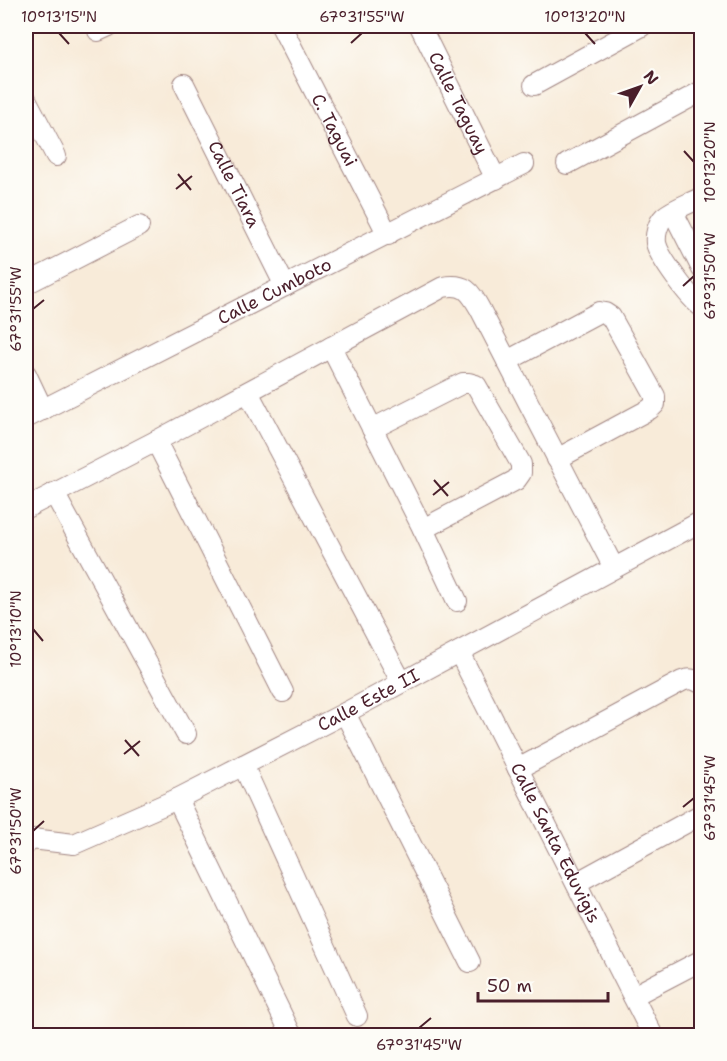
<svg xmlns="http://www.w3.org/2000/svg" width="727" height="1061" font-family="'Shantell Sans',sans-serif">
	<rect width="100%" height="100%" fill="#fdfcf7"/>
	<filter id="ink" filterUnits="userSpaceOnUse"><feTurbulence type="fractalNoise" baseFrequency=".0167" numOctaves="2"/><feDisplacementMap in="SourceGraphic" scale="12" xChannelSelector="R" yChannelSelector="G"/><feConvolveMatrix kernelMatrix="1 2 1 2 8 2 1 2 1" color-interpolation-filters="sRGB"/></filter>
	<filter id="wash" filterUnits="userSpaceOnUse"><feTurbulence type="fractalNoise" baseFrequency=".008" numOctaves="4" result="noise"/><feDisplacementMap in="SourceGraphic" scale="24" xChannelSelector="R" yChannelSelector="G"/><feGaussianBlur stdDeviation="1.35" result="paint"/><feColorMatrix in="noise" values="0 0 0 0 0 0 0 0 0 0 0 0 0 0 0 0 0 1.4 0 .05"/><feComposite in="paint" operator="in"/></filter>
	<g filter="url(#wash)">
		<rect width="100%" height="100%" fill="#f8ebd9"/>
	</g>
	<g filter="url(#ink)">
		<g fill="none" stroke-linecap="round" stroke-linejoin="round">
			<defs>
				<g id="street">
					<path id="s1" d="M281,26L388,235"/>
					<path id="s2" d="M420,26L496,179"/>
					<path d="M98,31L109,26"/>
					<path id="s3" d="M184,84L285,286"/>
					<path d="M534,85L642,26"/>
					<path d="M26,99L56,156"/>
					<path d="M567,164L702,91"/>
					<path d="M702,197C691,203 673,209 664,217C658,223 655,234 656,243C659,257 689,298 702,307"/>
					<path d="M673,212L702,269"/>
					<path d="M26,284L139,226"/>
					<path d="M331,347L423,529L457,601"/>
					<path d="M507,361L599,312L605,313L611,317L655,396V404L650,409L557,459"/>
					<path d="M26,374L43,410"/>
					<path d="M248,392L401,681"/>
					<path id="s4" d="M26,418L524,164"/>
					<path d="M372,429L463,383H469L476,385L521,464V473L516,480L423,529"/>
					<path d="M156,441L283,692"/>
					<path d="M54,493L186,734"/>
					<path d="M26,508L156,441L443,287C465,283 470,291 480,309L614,568"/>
					<path id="s5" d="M459,652L653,1036"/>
					<path d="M345,713L470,962"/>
					<path d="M243,765L357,1016"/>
					<path d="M518,769L682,681C690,678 694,679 702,684"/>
					<path d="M177,799L292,1036"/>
					<path id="s6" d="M26,844L32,839L74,844L177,799L345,713L702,521"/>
					<path d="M576,883L702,814"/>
					<path d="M633,996L702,960"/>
				</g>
			</defs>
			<!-- street casing -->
			<use href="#street" stroke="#a18582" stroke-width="22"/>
			<!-- street -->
			<use href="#street" stroke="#fff" stroke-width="20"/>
		</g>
	</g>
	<!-- ticks -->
	<path fill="none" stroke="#4a1f2b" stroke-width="2" d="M59,33L69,44M585,33L595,44M351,43L362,33M684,151L694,162M178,174L191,190M176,189L192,176M683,286L694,276M33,309L44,300M434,480L448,496M433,495L449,482M33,629L43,641M125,740L139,756M124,754L140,741M683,807L694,798M33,831L44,821M419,1028L431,1018"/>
	<g text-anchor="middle" stroke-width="6" stroke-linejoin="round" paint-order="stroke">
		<!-- street labels -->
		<g font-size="18" fill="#4a1f2b" stroke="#fdfcf7">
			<text dy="6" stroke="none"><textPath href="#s2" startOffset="86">Calle Taguay</textPath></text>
			<text dy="6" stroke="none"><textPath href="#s1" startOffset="117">C. Taguai</textPath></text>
			<text dy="6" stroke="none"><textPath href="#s3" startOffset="112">Calle Tiara</textPath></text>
			<text dy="6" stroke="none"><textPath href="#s4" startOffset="279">Calle Cumboto</textPath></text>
			<text dy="6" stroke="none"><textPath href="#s6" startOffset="378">Calle Este II</textPath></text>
			<text dy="6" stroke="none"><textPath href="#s5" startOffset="214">Calle Santa Eduvigis</textPath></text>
		</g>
	</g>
	<!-- margin -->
	<rect width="727" height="1061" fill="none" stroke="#fdfcf7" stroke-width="66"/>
	<!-- north arrow -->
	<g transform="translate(640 87) rotate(50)" stroke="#fdfcf7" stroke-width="4.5" paint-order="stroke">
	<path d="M0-4.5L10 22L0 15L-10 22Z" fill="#4a1f2b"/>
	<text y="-9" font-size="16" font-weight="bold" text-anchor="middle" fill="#4a1f2b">N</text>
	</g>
	<!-- scale -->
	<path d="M478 992v9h130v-9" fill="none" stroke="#4a1f2b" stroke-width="3"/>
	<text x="487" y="992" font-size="18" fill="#4a1f2b" stroke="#fdfcf7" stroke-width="4.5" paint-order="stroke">50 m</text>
	<rect x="33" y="33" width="661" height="995" fill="none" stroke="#4a1f2b" stroke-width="2"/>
	<g font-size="15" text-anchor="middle" fill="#4a1f2b">
		<text x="59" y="22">10°13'15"N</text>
		<text x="362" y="22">67°31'55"W</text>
		<text x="585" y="22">10°13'20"N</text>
		<text transform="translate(710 162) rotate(-90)" y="5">10°13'20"N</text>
		<text transform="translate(710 276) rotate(-90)" y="5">67°31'50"W</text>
		<text transform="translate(16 309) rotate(-90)" y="5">67°31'55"W</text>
		<text transform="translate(16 629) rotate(-90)" y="5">10°13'10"N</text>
		<text transform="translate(710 798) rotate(-90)" y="5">67°31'45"W</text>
		<text transform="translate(16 831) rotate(-90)" y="5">67°31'50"W</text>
		<text x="419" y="1050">67°31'45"W</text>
	</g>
</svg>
